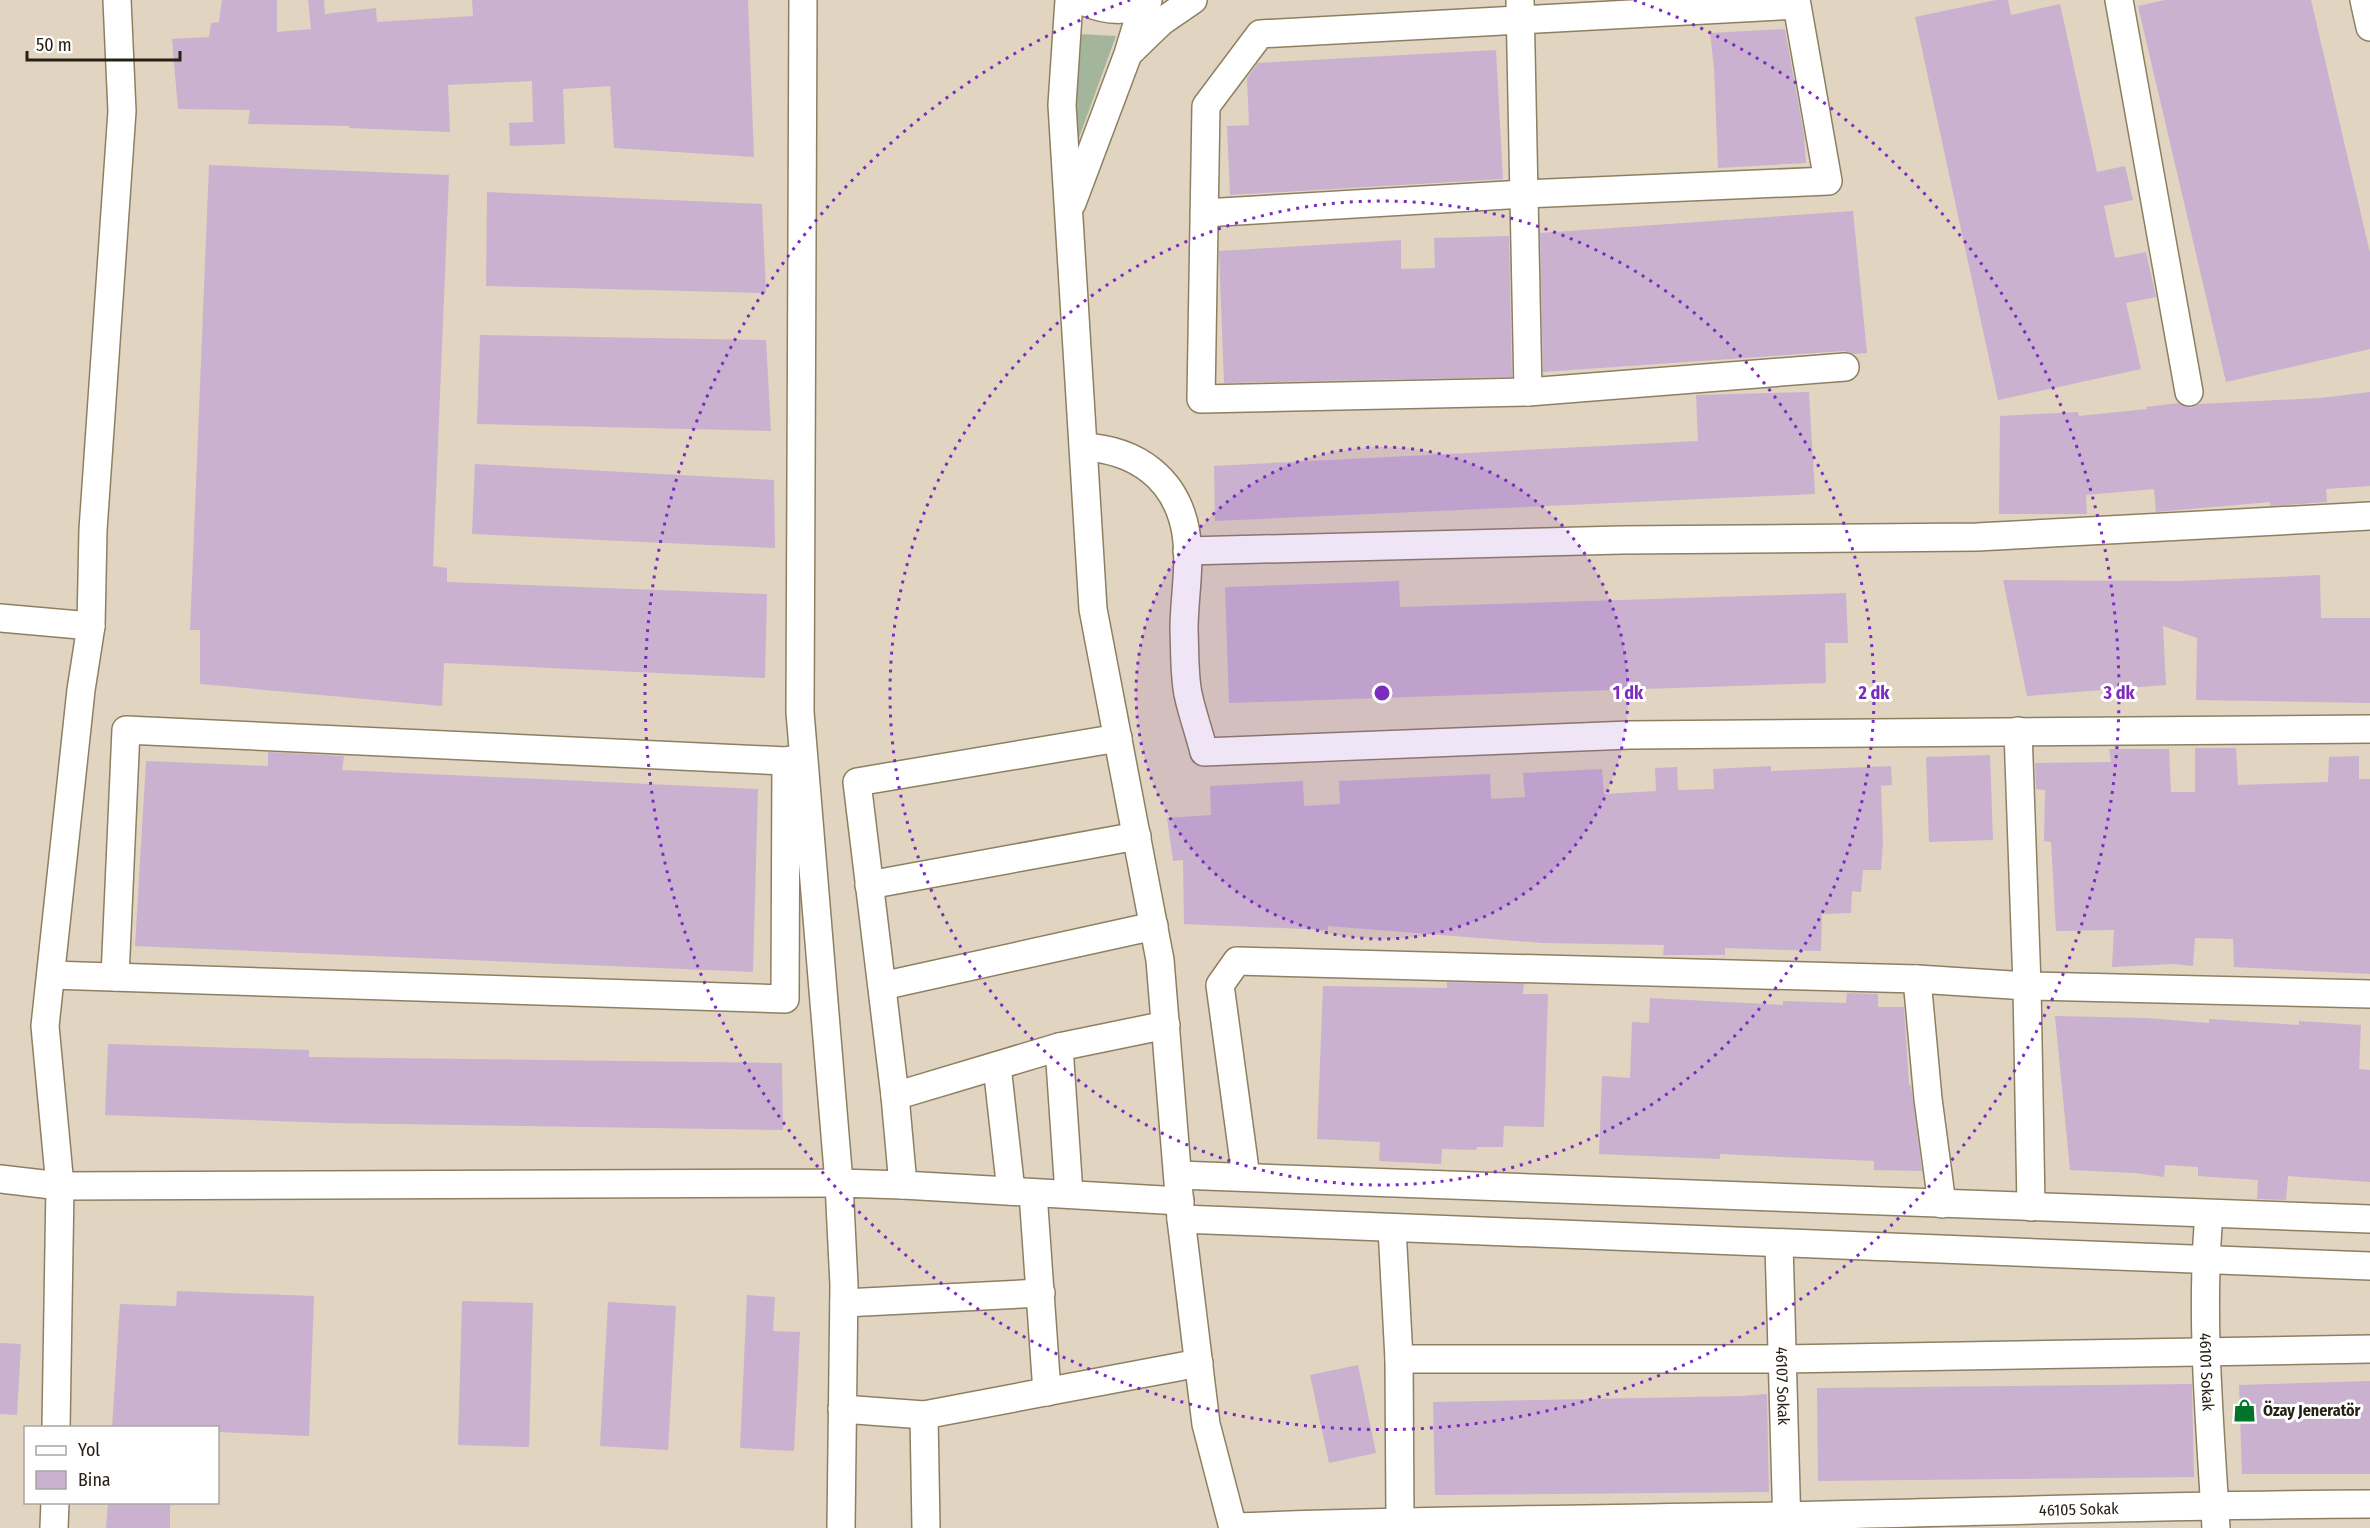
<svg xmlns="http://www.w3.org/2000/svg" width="2370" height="1528" font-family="'Fira Sans Condensed',sans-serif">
	<rect width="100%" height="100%" fill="#ecdebd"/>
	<!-- industrial -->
	<path fill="#e1d4c0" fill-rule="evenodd" d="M0,0H2370V1528H0ZM26,1428H218V1502H26Z"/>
	<!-- green -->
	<path fill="#a3b69c" d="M1080,34L1116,36L1072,157Z"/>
	<!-- building -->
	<path fill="#cab1d0" d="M222,0H277V32L311,29L308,0H324L325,14L376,8L377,22L473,16L472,0H748L754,157L614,148L610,86L563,89L565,144L510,146L509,123L533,122L532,81L448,85L450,132L349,128V126L248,124L250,110L178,109L172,39L209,37L211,23L219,22Z
		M1996,0H2008L2011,15L2060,4L2097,172L2125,166L2133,200L2104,206L2115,258L2146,252L2156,297L2126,303L2141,369L1998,400L1915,17Z
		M2165,0H2311L2370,253V349L2226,382L2138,6Z
		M1785,29L1804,135L1806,163L1718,168L1714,68L1710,33Z
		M1496,50L1503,179L1230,195L1227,126L1249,125L1247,78L1258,63Z
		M209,165L449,175L433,566L447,568V582L767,594L765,678L444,663L442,706L200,684V630H190Z
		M487,192L762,204L766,293L486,286Z
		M1853,211L1867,353L1853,354L1844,351L1543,372L1540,233Z
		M1509,236L1512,377L1224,383L1219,251L1401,240V269L1435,268L1434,238Z
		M480,335L766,340L771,431L477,424Z
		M1809,392L1815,494L1215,521L1214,466L1698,441L1696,395Z
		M2370,392V486L2326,489L2327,502L2270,506V502L2156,512L2154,489L2086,495L2087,514H1999L2000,416L2078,412L2079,416L2147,409L2146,407L2179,403L2191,408L2199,404L2320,398Z
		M475,464L774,480L775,548L472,534Z
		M2320,575L2321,618H2370V703L2196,700L2197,638L2163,626L2166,685L2027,696L2003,580L2183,581Z
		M1399,581L1400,607L1846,593L1848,643H1825L1826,683L1229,703L1225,587Z
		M2195,748H2236L2238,785L2328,782L2329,757L2359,756V779H2370V974L2234,967L2233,939L2195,938L2193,966L2173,964L2112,967L2114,930L2056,931L2051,842L2044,841L2045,790L2036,789L2035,763L2111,762L2109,749H2169L2171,792H2195Z
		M268,752L344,756L342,770L758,789L753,972L135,946L146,761L268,766Z
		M1990,755L1993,840L1929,842L1926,757Z
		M1771,766V771L1891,766L1892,785L1881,786L1883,842L1881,870H1863L1861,892L1852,891L1851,913L1822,914L1821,951L1725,948V955H1663L1664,945L1542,943L1328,926V930L1184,924L1183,860L1173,861L1167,818L1211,815L1210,786L1303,781L1304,806L1340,804L1339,781L1490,774L1491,799L1525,797L1523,773L1602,769L1604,794L1656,791L1655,768L1677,767L1678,790L1714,789L1713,769Z
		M1447,982L1524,984L1523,994H1548L1544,1127L1504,1126L1503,1147H1477L1476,1150L1442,1149L1441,1164L1379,1161L1380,1142L1317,1139L1323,986L1447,988Z
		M1847,993L1878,994V1007H1904L1909,1085H1911L1922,1171L1874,1170V1161L1720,1154V1159L1599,1154L1602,1076L1630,1078L1632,1022L1649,1023L1650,998L1783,1005V1001L1846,1003Z
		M2055,1016L2146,1018L2209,1023V1019L2299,1025V1021L2361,1025L2359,1069L2370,1070V1182L2288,1176L2286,1200L2257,1199L2258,1180L2198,1176V1167L2165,1165L2164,1177L2135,1173L2070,1170Z
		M108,1044L309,1050V1057L782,1063L783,1130L332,1123L105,1115Z
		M177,1291L314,1296L309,1436L218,1432V1428H112L120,1304L176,1306Z
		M747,1295L775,1297L773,1331L800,1332L794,1451L740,1448Z
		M462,1301L533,1303L529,1447L458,1445Z
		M608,1302L676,1306L668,1450L600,1446Z
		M0,1343L21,1344L17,1415L0,1414Z
		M1358,1365L1376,1453L1329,1463L1310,1375Z
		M2370,1381V1474H2242L2239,1385Z
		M2192,1384L2194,1477L1818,1481L1817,1388Z
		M1767,1394L1769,1492L1435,1495L1433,1402L1742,1396Z
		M108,1503H170V1528H106Z"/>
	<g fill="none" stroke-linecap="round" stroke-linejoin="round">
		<defs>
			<g id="minor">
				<path d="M1069,0L1062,105L1093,609L1160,960L1181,1219L1206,1424L1233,1528"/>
				<path d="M2119,0L2189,392"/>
				<path d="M2364,0L2370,27"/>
				<path d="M1520,1L1528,392"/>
				<path d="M1131,51L1161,22L1193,0"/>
				<path d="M1072,203L1128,54L1144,1"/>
				<path d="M1204,213L1524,194L1828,181L1797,5L1260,34L1206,106L1201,399L1528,392L1845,367"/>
				<path d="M1084,447C1137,450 1177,479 1186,533C1191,565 1184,598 1184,630C1185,650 1184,674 1188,694C1192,713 1199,732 1204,752L1630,735L2370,729"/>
				<path d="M1187,551L1621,540L1977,537L2370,516"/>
				<path d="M0,618L91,626"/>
				<path d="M2018,731L2027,986L2031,1207"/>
				<path d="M1118,738L857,782L895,1096L903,1185L1180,1201"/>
				<path d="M869,885L1137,836"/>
				<path d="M51,975L785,999L786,761"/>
				<path d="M115,977L126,730L786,761L802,758"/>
				<path d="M1917,979L1928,1099L1942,1204"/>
				<path d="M882,986L1154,926"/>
				<path d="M1059,1047L1069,1194"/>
				<path d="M997,1066L1011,1191"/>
				<path d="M895,1096L1059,1047L1166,1025"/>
				<path d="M1178,1175L2370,1219"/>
				<path d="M1246,1177L1220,985L1237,961L1917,979L2027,986L2370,994"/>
				<path d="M0,1179L60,1186L839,1183L800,712L803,0"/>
				<path d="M1033,1193L1047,1392"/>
				<path id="s1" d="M2209,1214C2200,1318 2210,1424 2216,1528"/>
				<path d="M1181,1219L2370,1266"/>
				<path d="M1392,1228L1399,1359L1400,1521"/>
				<path id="s2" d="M1779,1244L1787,1528"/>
				<path d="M844,1303L1041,1293"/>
				<path d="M1399,1359H1782L2370,1349"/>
				<path d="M842,1409L924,1415"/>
				<path d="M56,1428L60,1186L45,1026L81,690L91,626L93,530L122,111L117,0"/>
				<path id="s3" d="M1233,1527C1417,1520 1602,1519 1787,1516C1981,1512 2176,1505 2370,1504"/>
				<path d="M54,1528L55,1502"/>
				<path d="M841,1528L844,1285L839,1183L903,1185"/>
				<path d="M926,1528L924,1415L1199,1363"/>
			</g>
			<path id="major" d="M1088,0C1109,8 1124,9 1145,0"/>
		</defs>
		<!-- minor casing -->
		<use href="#minor" stroke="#8d8061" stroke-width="30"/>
		<!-- major casing -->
		<use href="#major" stroke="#8d8061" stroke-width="36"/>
		<!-- minor -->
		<use href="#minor" stroke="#fff" stroke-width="27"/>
		<!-- major -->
		<use href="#major" stroke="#fff" stroke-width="33"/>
	</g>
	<!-- distance rings -->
	<circle cx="1382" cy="693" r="246" fill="#7b2cbf" fill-opacity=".12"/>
	<g fill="none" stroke="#7b2cbf" stroke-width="3" stroke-dasharray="3 6">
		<circle cx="1382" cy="693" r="246"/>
		<circle cx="1382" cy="693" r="492"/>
		<path d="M1634 0A737 737 0 1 1 1130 0"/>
	</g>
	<!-- icons -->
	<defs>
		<symbol id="shop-bare" viewBox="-9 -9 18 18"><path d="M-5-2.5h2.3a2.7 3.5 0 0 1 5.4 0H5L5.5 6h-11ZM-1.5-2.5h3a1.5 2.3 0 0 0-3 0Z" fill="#007428" stroke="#fff" stroke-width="2.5" paint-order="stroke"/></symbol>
	</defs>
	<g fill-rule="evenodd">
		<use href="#shop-bare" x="2228" y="1394" width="33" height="33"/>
	</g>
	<g text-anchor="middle" stroke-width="6" stroke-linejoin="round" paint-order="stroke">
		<!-- street labels -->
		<g font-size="16" fill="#272115" stroke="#fff">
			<text dy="6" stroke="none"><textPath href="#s1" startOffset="158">46101 Sokak</textPath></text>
			<text dy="6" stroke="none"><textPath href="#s2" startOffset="142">46107 Sokak</textPath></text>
			<text dy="6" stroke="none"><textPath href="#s3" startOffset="846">46105 Sokak</textPath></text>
		</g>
		<!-- poi labels -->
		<g font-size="16" font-weight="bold" fill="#272115" stroke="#fff" text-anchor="start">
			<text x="2263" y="1416">Özay Jeneratör</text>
		</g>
	</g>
	<circle cx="1382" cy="693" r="9" fill="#7b2cbf" stroke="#fff" stroke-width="3"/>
	<g font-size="18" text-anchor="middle" font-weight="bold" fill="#7b2cbf" stroke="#fff" stroke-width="6" stroke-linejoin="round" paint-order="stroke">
		<text x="1628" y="699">1 dk</text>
		<text x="1874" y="699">2 dk</text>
		<text x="2119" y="699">3 dk</text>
	</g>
	<!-- legend -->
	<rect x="24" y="1426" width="195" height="78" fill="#ffffff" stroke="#a9a6a1" stroke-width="1.5"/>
	<rect x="36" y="1446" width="30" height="9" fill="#ffffff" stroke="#a9a6a1" stroke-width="1.5"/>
	<text x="78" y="1456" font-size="18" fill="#272115">Yol</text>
	<rect x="36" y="1471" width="30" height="18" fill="#cab1d0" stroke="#a9a6a1" stroke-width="1.5"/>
	<text x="78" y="1486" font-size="18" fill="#272115">Bina</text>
	<!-- scale -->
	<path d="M27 51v9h153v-9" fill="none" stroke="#272115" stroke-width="3"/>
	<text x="36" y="51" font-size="18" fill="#272115" stroke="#ffffff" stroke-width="4.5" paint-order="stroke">50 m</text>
</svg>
